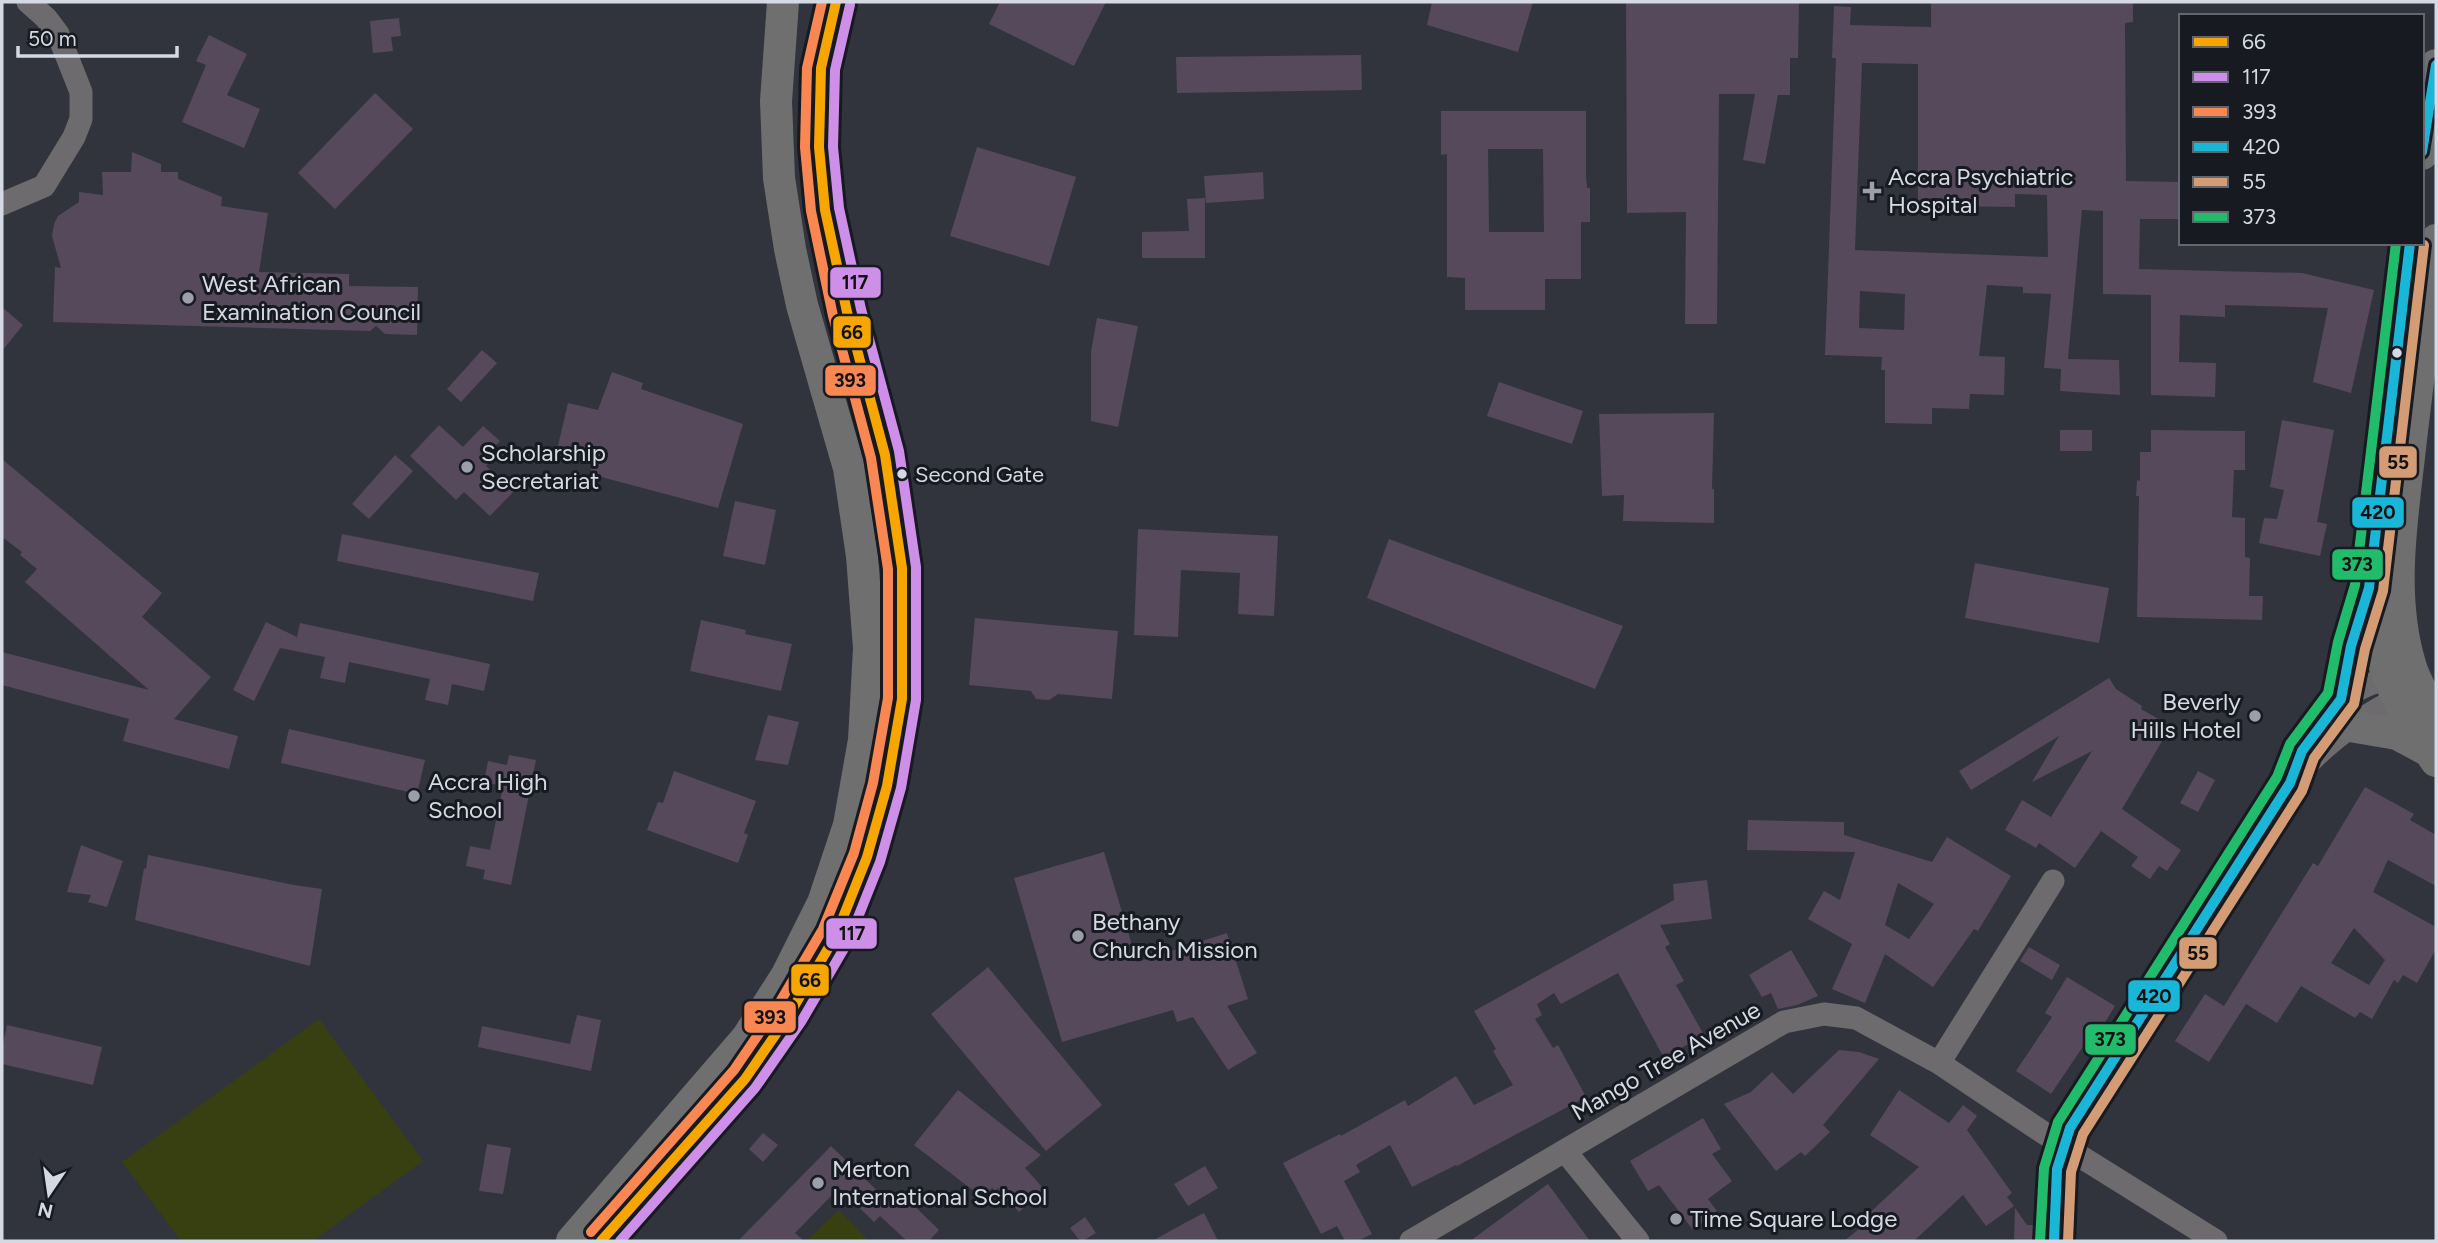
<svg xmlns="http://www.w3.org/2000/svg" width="2438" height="1243" font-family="Figtree,sans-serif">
	<rect width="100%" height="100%" fill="#31343d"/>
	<!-- green -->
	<path fill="#384011" d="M319,1019L423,1161L313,1241H181L122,1162Z
		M839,1210L869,1241H806Z"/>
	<!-- building -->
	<path fill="#55495b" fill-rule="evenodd" d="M1000,2H1106L1074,66L989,24Z
		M1432,2H1533L1518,52L1427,25Z
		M1626,2H1799L1798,58H1790V95H1778L1765,164L1743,160L1755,94H1719L1717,324H1685L1686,212L1627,213Z
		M1931,2H2133V22L2125,23L2126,181L2181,182V219H2140L2139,269L2302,273L2374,290L2351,393L2313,382L2328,308L2225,305V317L2180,315L2179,362L2216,363L2215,397L2151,395V295L2103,294V211L2082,210L2068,359L2119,360L2120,395L2060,391L2061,369L2044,368L2051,294L2023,293V287L1987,285L1979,356L2005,357L2004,395L1970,394L1969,409L1932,408V424L1885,423V370H1881L1882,357L1825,355L1836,58H1832L1834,6L1851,7L1850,25L1931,27ZM1862,63L1918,64V209H1950V206L2015,207V194L2047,195L2048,257L1855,250ZM1860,291L1905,294L1904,330L1859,328Z
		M399,18L401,36L391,37L393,51L373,53L370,21Z
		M209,35L247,54L227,95L260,109L244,148L182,122L206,65L196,61Z
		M1361,55L1362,90L1177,93L1176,57Z
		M375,93L413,129L335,209L298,173Z
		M1441,111H1586V175L1587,188H1590V222H1581V279H1545V310H1465V278L1447,277V154L1441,155ZM1488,149H1543L1544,232H1489Z
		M977,147L1076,177L1049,266L950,236Z
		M132,152L161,164V172H178V179L222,197L221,206L268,213L259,272L349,274V286L418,287L417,335L385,334L376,326L370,331L53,322L55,267L61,268L52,236L54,224L58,216L79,202V192L103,195L102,172H131Z
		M1263,172L1264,199L1206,203L1204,176Z
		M1205,198V258H1142V232L1189,231L1187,199Z
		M2,307L23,325L2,351Z
		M1097,318L1138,326L1118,427L1091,421V352Z
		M482,350L497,363L461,402L447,389Z
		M612,372L643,383L641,389L743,424L718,508L590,474L594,459L557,450L568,403L598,410Z
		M1499,382L1583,411L1572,444L1487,416Z
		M1714,413L1712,489H1714V523L1623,521L1624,495L1602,496L1599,414Z
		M2282,420L2334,430L2317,522L2327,524L2320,556L2259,543L2264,518L2277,519L2284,490L2270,487Z
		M439,425L463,447L483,426L500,441L486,456L491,461L486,466L514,491L490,516L464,492L456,500L410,456Z
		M2060,430H2092V451H2060Z
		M2151,430L2245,431V470H2234L2232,517L2245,518V557L2250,558L2249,596H2263L2262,620L2137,617L2139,496H2136L2137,480L2140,481V452H2151Z
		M395,455L413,471L369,519L352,504Z
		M2,459L162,593L142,617L211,677L174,719L238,736L229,769L123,741L129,719L2,685V652L149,690L25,582L37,569L20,555L22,552L2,537Z
		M735,501L776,510L765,565L723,556Z
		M1138,529L1278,536L1274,616L1238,614L1240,573L1181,570L1178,637L1134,635Z
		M342,534L539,573L533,601L337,561Z
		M1389,539L1623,626L1595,689L1367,598Z
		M1975,563L2109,588L2099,643L1965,618Z
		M975,618L1118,631L1112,699L1058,694L1049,700L1036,699L1031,691L969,685Z
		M701,620L746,630L745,634L792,644L781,691L690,671Z
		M266,622L297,637L300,623L490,664L484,691L452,684L448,705L425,700L430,679L349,662L345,683L320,678L325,657L280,648L254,701L233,690Z
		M2109,678L2116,689L2142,706L2141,709L2171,726L2122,809L2181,850L2167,871L2159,866L2150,879L2131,866L2138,857L2101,831L2075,868L2039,843L2036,848L2005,830L2022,800L2051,817L2092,751L2032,782L2059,736L1971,790L1959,771Z
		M768,715L799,722L788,765L755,760Z
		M289,729L425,760L417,794L281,763Z
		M509,755L536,760L511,885L483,879L485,870L466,866L470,846L490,850L503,786L484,782L488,761L507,765Z
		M674,771L756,801L744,833L748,835L738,863L647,830L658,802L663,803Z
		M2198,771L2215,780L2198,812L2180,803Z
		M2365,787L2414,814L2410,820L2436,835V886L2388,860L2373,892L2436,927V949L2417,983L2403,975L2398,983L2394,980L2372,1019L2360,1012L2355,1018L2301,986L2277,1023L2246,1004L2209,1062L2175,1041L2205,994L2224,1006L2313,863L2318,866ZM2354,928L2385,960L2369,985L2331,963Z
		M1748,820L1844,822V835L1932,862L1947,837L2011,876L1978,931L1974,929L1933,987L1885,954L1865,1003L1832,989L1852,944L1808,919L1824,891L1840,900L1855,852L1747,850ZM1898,883L1934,904L1909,939L1885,925Z
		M81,845L123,861L107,907L88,902L91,895L67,892Z
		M1104,852L1137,962L1227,933L1248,999L1227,1006L1257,1053L1228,1070L1193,1017L1177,1022L1173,1010L1062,1042L1014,878Z
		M148,855L294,885L322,889L310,966L135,920L144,868L146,869Z
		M1707,880L1712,919L1660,925L1670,944L1665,947L1684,981L1676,985L1704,1035L1664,1058L1618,973L1561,1004L1554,993L1537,1004L1542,1015L1535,1019L1553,1048L1558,1045L1586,1097L1457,1166L1456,1165L1412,1187L1390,1145L1356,1165L1360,1172L1344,1181L1372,1234L1358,1241H1345L1337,1226L1321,1234L1283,1163L1340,1134L1341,1136L1405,1100L1408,1106L1456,1076L1474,1105L1513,1085L1493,1051L1496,1049L1474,1011L1674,900L1673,884Z
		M2029,947L2060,965L2052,980L2020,961Z
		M1791,950L1818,996L1797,1005L1778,1009L1771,993L1762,997L1749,975Z
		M988,967L1102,1105L1046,1151L931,1014Z
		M2067,977L2115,1006L2093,1042L2088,1039L2051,1094L2016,1071L2052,1017L2045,1013Z
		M577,1015L601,1020L591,1071L478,1047L482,1026L570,1044Z
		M7,1025L102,1047L93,1085L2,1064V1049Z
		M1839,1050L1859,1052L1879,1059L1823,1125L1830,1132L1805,1156L1801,1152L1776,1171L1724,1104L1751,1092L1772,1072L1793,1094Z
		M958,1090L1041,1155L1025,1168L1044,1189L1019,1212L997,1188L996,1191L992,1188L983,1198L914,1145Z
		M1899,1090L1949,1123L1963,1105L1977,1116L1967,1130L2012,1193L2007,1197L2014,1206L1986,1226L1963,1195L1914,1241H1844L1868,1222L1864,1218L1919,1167L1870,1135Z
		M1703,1118L1721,1149L1712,1154L1732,1181L1708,1199L1717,1211L1693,1230L1659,1185L1648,1191L1630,1161Z
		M763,1133L778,1145L763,1162L749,1149Z
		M487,1144L511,1148L503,1194L479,1191Z
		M831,1146L889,1202L900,1192L939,1230L929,1241H907L880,1216L874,1222L839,1188L795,1233L804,1241H738Z
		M1205,1166L1218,1188L1188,1206L1174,1184Z
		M1548,1184L1590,1241H1470Z
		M2015,1208L2027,1225H2040L2039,1241H2014Z
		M1204,1213L1218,1241H1152L1183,1224Z
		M1085,1217L1096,1233L1083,1241H1080L1070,1228Z"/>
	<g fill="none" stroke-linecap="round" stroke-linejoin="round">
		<!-- street -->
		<path stroke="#6d6b6d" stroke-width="23" d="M2,204L44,186L74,137L81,119V92L58,34L46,18L28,2
			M2299,760L2302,751C2334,707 2345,685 2402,676
			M1939,1063L2053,881
			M1565,1151L1638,1241
			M1411,1241L1784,1022L1824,1014L1856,1018L1939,1063L2062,1145L2216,1241
			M2054,1241C2054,1201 2053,1165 2070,1128L2290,783C2324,743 2363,714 2411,692"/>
		<!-- secondary -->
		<path stroke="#706f70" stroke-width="32" d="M2422,154L2436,65
			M2436,240C2427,313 2417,385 2409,457C2401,525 2390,598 2410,664C2415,682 2426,700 2436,716
			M2410,243L2369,588L2381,656L2397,698L2406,717L2436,761
			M2341,699L2351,646L2367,596
			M2350,726L2397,734L2427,750
			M572,1241L747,1038L787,975L823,903L849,825L864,740L869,648L862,556L849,468L802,305L790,249L779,178L776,101L783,2
			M601,1241L745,1079L789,1015L836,935L867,857L887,786L902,699V568L885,455L847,312L825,210L819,147L821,68L836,2"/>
		<defs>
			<path id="bus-1" d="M601,1241L745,1079L789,1015L836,935L867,857L887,786L902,699V568L885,455L847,312L825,210L819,147L821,68L836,2"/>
			<path id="bus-2" d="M620,1241L755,1088L801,1022L849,940L880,862L901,788L916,700V567L899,451L861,309L839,208L833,147L835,70L850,5"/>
			<path id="bus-3" d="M591,1232L734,1070L777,1007L823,929L854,853L873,783L888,698V569L871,458L833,316L811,211L805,147L807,68L822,2"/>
			<path id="bus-4" d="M2422,152L2436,65
				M2054,1241L2057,1169L2070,1128L2290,783L2302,751L2341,699L2351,646L2369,588L2410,243"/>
			<path id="bus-5" d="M2068,1241L2071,1172L2083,1134L2302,791L2314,758L2354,704L2365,649L2383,591L2424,245"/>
			<path id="bus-6" d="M2040,1241L2044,1168L2058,1122L2277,777L2290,744L2328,693L2338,642L2355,585L2396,243"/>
		</defs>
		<!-- bus-1 casing -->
		<use href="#bus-1" stroke="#171a21" stroke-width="16"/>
		<!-- bus-2 casing -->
		<use href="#bus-2" stroke="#171a21" stroke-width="16"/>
		<!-- bus-3 casing -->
		<use href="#bus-3" stroke="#171a21" stroke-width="16"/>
		<!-- bus-4 casing -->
		<use href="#bus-4" stroke="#171a21" stroke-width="16"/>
		<!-- bus-5 casing -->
		<use href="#bus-5" stroke="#171a21" stroke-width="16"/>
		<!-- bus-6 casing -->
		<use href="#bus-6" stroke="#171a21" stroke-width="16"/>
		<!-- bus-1 -->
		<use href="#bus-1" stroke="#f7a600" stroke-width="10"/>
		<!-- bus-2 -->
		<use href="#bus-2" stroke="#ce8fe9" stroke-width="10"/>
		<!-- bus-3 -->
		<use href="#bus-3" stroke="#f88751" stroke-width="10"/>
		<!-- bus-4 -->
		<use href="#bus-4" stroke="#1ab6d8" stroke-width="10"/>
		<!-- bus-5 -->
		<use href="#bus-5" stroke="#d39c74" stroke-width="10"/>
		<!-- bus-6 -->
		<use href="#bus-6" stroke="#20bc6c" stroke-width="10"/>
	</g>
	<!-- markers -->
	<g fill="#9c9fa9" stroke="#171a21" stroke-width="2.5">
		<path d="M1868.5 180.5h7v7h7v7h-7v7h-7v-7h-7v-7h7z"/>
		<circle cx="188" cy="298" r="7"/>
		<circle cx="467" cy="467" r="7"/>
		<circle cx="2255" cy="716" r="7"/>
		<circle cx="414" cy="796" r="7"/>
		<circle cx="1078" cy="936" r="7"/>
		<circle cx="818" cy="1183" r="7"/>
		<circle cx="1676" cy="1219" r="7"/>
	</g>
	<g fill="#d5d9e3" stroke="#171a21" stroke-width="2.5">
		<circle cx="2397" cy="353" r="6"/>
		<circle cx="902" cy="474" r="6"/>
	</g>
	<g text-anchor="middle" stroke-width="6" stroke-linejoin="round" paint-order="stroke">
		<!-- bus labels -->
		<g font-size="22" fill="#d5d9e3" stroke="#171a21" text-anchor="start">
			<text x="915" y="482">Second Gate</text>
		</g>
		<!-- poi labels -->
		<g font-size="24" fill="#d5d9e3" stroke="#171a21" text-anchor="start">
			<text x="1888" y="185">Accra Psychiatric<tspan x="1888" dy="28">Hospital</tspan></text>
			<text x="202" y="292">West African<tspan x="202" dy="28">Examination Council</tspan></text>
			<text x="481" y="461">Scholarship<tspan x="481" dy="28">Secretariat</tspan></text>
			<text x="2241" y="710" text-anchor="end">Beverly<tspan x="2241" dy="28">Hills Hotel</tspan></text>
			<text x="428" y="790">Accra High<tspan x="428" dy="28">School</tspan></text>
			<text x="1092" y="930">Bethany<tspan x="1092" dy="28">Church Mission</tspan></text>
			<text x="832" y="1177">Merton<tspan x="832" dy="28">International School</tspan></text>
			<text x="1690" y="1227">Time Square Lodge</text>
		</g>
		<!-- street labels -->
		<g font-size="24" fill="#d5d9e3" stroke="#171a21">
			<text transform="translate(1666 1061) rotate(-30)" y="8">Mango Tree Avenue</text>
		</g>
	</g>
	<g stroke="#171a21" stroke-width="2.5">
		<rect x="829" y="266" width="53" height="33" rx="7" fill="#ce8fe9"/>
		<rect x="832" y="315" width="40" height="34" rx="7" fill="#f7a600"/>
		<rect x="824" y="364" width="53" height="33" rx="7" fill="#f88751"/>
		<rect x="2378" y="445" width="40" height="34" rx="7" fill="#d39c74"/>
		<rect x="2351" y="496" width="54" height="33" rx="7" fill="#1ab6d8"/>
		<rect x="2331" y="548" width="53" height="33" rx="7" fill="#20bc6c"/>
		<rect x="825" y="917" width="53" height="33" rx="7" fill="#ce8fe9"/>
		<rect x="2178" y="936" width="40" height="34" rx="7" fill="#d39c74"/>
		<rect x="790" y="963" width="40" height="34" rx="7" fill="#f7a600"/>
		<rect x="2127" y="979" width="54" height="34" rx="7" fill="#1ab6d8"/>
		<rect x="743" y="1000" width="54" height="34" rx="7" fill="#f88751"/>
		<rect x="2084" y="1023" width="53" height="33" rx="7" fill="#20bc6c"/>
	</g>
	<g font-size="19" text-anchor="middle" font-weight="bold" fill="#111">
		<text x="855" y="289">117</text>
		<text x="852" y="339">66</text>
		<text x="850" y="387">393</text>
		<text x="2398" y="469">55</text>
		<text x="2378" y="519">420</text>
		<text x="2357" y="571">373</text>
		<text x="852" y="940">117</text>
		<text x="2198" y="960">55</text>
		<text x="810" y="987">66</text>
		<text x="2154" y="1003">420</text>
		<text x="770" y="1024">393</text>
		<text x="2110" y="1046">373</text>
	</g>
	<!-- border -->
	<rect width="2438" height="1243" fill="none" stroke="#d5d9e3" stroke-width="7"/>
	<!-- legend -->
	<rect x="2179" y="14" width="245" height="231" fill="#171a21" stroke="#63666f" stroke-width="2"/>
	<rect x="2193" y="37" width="35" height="10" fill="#f7a600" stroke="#63666f" stroke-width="2"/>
	<text x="2242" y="49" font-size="21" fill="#d5d9e3">66</text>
	<rect x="2193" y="72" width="35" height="10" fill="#ce8fe9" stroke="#63666f" stroke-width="2"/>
	<text x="2242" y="84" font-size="21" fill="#d5d9e3">117</text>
	<rect x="2193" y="107" width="35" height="10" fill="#f88751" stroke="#63666f" stroke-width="2"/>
	<text x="2242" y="119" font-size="21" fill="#d5d9e3">393</text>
	<rect x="2193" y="142" width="35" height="10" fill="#1ab6d8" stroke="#63666f" stroke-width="2"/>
	<text x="2242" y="154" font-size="21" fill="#d5d9e3">420</text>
	<rect x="2193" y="177" width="35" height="10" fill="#d39c74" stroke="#63666f" stroke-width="2"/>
	<text x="2242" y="189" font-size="21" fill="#d5d9e3">55</text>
	<rect x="2193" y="212" width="35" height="10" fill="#20bc6c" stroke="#63666f" stroke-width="2"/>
	<text x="2242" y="224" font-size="21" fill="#d5d9e3">373</text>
	<!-- north arrow -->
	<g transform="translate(49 1194) rotate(193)" stroke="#171a21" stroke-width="5" paint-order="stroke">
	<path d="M0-5L12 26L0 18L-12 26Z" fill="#d5d9e3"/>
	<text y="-10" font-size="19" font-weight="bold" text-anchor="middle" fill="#d5d9e3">N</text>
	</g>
	<!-- scale -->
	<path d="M18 46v10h159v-10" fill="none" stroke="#d5d9e3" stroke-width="3.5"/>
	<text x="28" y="46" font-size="21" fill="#d5d9e3" stroke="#171a21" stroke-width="5" paint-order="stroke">50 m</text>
</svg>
